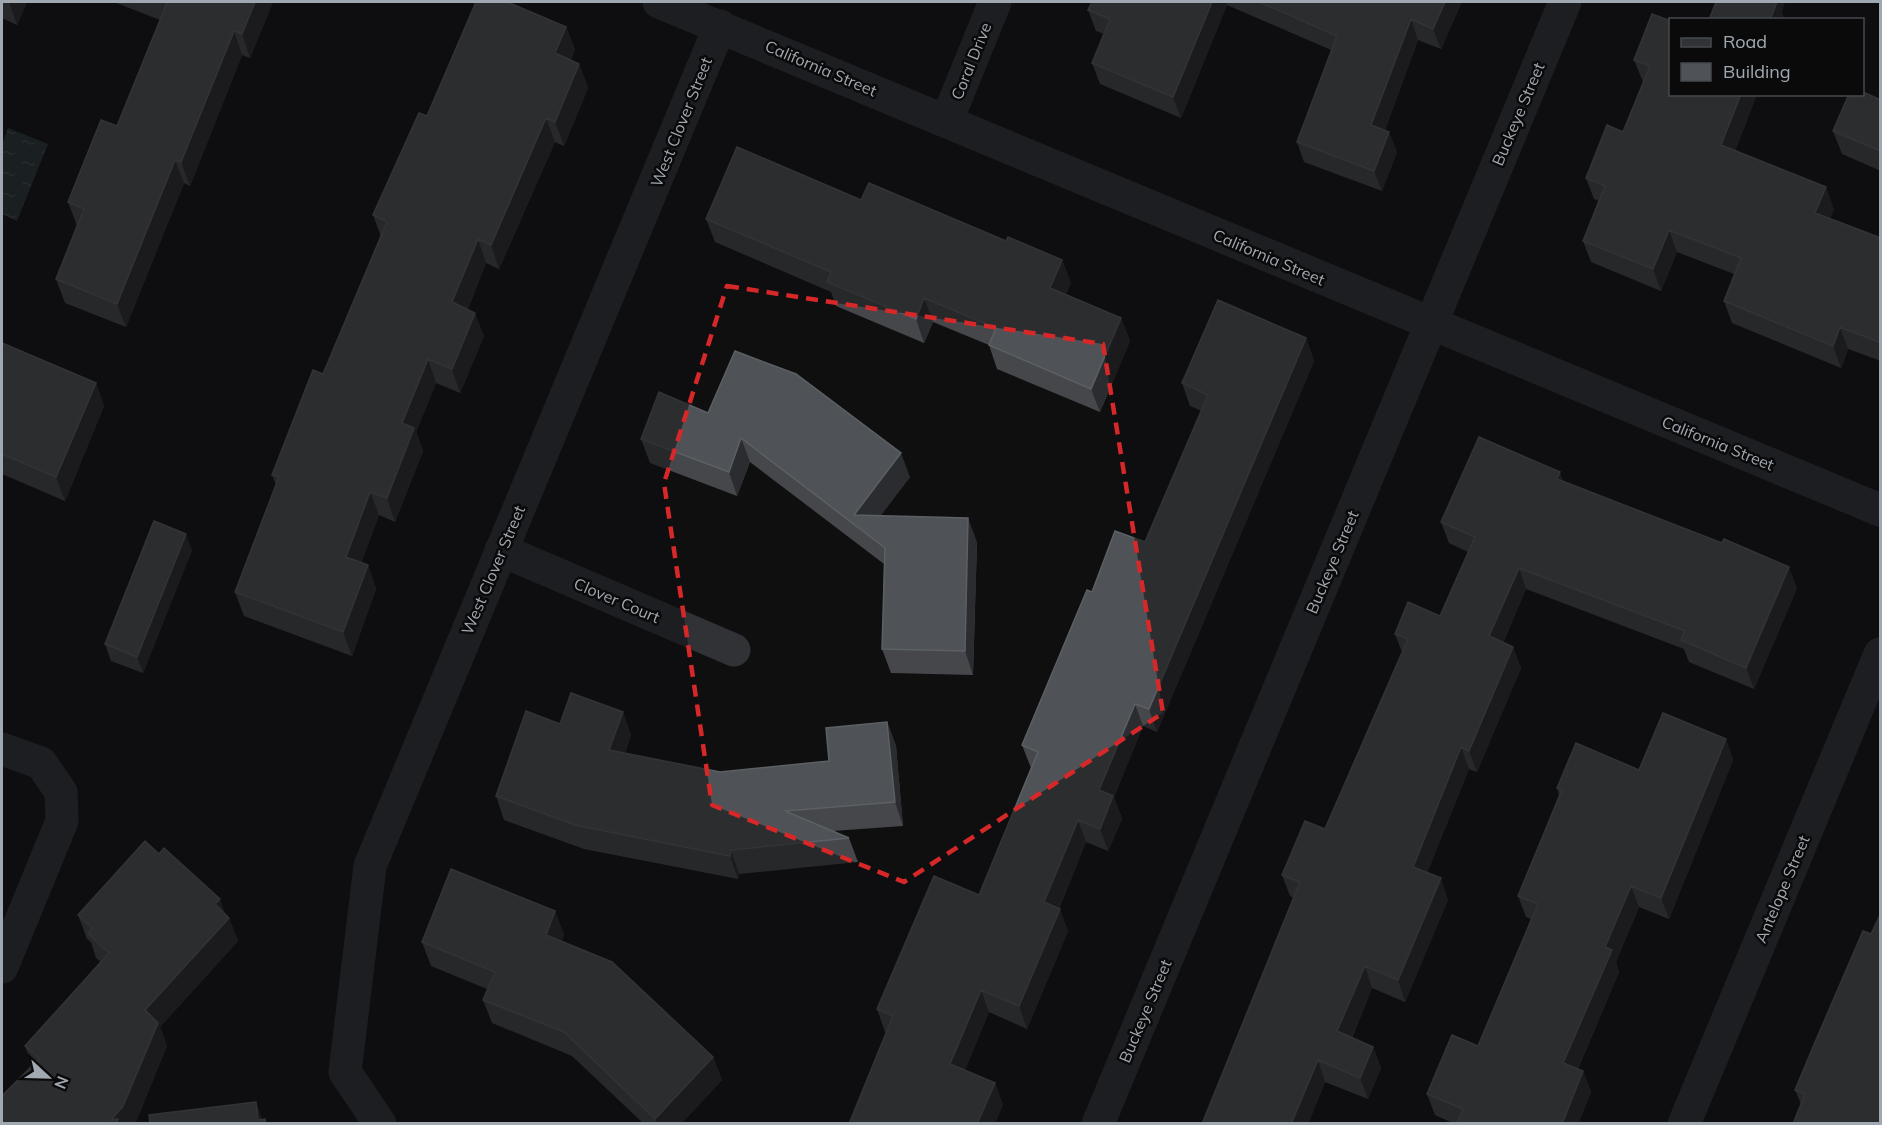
<svg xmlns="http://www.w3.org/2000/svg" width="1882" height="1125" font-family="Mulish,sans-serif">
	<defs>
		<pattern id="water-ripples" width="26" height="14" patternUnits="userSpaceOnUse" patternTransform="scale(1.5)"><rect width="26" height="14" fill="#293538"/><path d="M2 4q2-2 4 0t4 0M15 11q2-2 4 0t4 0" fill="none" stroke="#454f52"/></pattern>
	</defs>
	<rect width="100%" height="100%" fill="#0f0f10"/>
	<!-- water -->
	<path fill="url(#water-ripples)" d="M8,128L48,144L17,221L2,214V144Z"/>
	<g fill="none" stroke-linecap="round" stroke-linejoin="round">
		<!-- minor -->
		<path stroke="#303235" stroke-width="33" d="M659,2L1880,510
			M947,120L995,2
			M501,550L734,650
			M2,749L41,763L61,792L62,821L2,967
			M380,1124L345,1072L370,866L720,26
			M1098,1124L1565,2
			M1684,1124L1880,654"/>
	</g>
	<!-- wall -->
	<path fill="#45474b" d="M2,2H27L17,25L2,18Z
		M114,2H273L250,58L242,55L190,186L184,183L126,327L65,303L56,279L77,226L68,202L117,126L160,20Z
		M1092,2H1460L1461,4L1441,49L1418,40L1385,130L1397,152L1382,191L1304,162L1297,142L1331,50L1227,5L1181,118L1100,84L1092,63L1104,34L1096,31L1088,10Z
		M1652,14L1671,94H1757L1735,151L1834,209L1830,218L1881,238V361L1848,349L1841,368L1732,323L1724,301L1734,274L1677,252L1661,291L1591,262L1583,241L1599,201L1594,199L1586,178L1623,132L1643,82L1634,60Z
		M566,27L575,50L571,60L579,64L588,88L564,146L555,142L499,269L486,263L468,309L484,336L460,393L436,383L416,432L423,451L395,522L379,515L361,563L368,565L376,589L352,656L244,616L235,592L276,485L272,475L323,374L381,237L373,215L427,116Z
		M1881,100V171L1842,154L1833,131Z
		M861,200L1006,241L1062,260L1071,283L1066,294L1121,318L1130,341L1100,412L997,369L989,345L933,322L924,343L836,306L831,292L715,242L706,219Z
		M1306,338L1314,361L1157,732L1143,726L1114,797L1122,819L1108,851L1086,842L1059,909L1068,931L1027,1029L989,1012L965,1070L995,1083L1003,1105L885,1032L877,1009L979,895L1031,768L1022,745L1092,592L1145,542L1202,411L1190,406L1182,383Z
		M2,343L96,383L104,406L65,501L2,474Z
		M708,413L910,477L880,516L977,542L973,675L891,673L882,649L884,564L750,462L737,496L650,463L641,439Z
		M1563,482L1797,588L1754,689L1689,662L1684,649L1526,589L1503,643L1513,647L1521,668L1477,772L1469,769L1427,873L1448,900L1405,1002L1372,988L1352,1038L1373,1047L1381,1068L1368,1099L1325,1082L1308,1124H1202L1294,898L1290,896L1282,875L1325,829L1402,652L1395,634L1440,616L1468,552L1449,543L1441,522Z
		M192,550L143,673L111,661L105,644Z
		M623,712L631,735L625,753L720,772L829,761L887,722L896,746L903,826L833,831L849,838L858,862L739,874L738,879L584,849L504,820L496,796L560,724Z
		M1726,739L1733,760L1669,919L1639,907L1616,962L1619,972L1578,1069L1583,1071L1591,1092L1578,1124H1455L1435,1115L1427,1094L1478,1046L1531,919L1526,917L1518,896L1559,795L1557,788L1639,770Z
		M555,911L564,935L561,941L713,1057L722,1080L681,1124H644L572,1056L492,1023L483,1000L487,989L431,966L422,942Z
		M225,914L229,918L238,941L160,1027L167,1046L135,1124H2L32,1066L25,1046L101,962L96,958L91,942L87,939L78,915Z
		M1871,934L1801,1104L1795,1090Z"/>
	<!-- shaded-wall -->
	<path fill="#2b2c2f" d="M9,2H27L17,25Z
		M255,2H273L250,58L242,34Z
		M1212,2H1226L1227,5L1181,118L1173,97Z
		M1445,2H1460L1461,4L1441,49L1433,29Z
		M1772,2H1785L1782,11L1784,20H1770Z
		M1411,19L1418,40L1379,146L1371,125Z
		M566,27L575,50L564,77L555,53Z
		M234,31L242,55L190,186L181,162Z
		M579,64L588,88L564,146L555,122Z
		M1741,94H1757L1729,167L1721,145Z
		M546,118L555,142L499,269L491,245Z
		M1389,132L1397,152L1382,191L1374,171Z
		M175,160L184,183L126,327L117,304Z
		M1826,187L1834,209L1823,234L1815,213Z
		M1669,230L1677,252L1661,291L1653,269Z
		M478,239L486,263L461,326L452,302Z
		M1062,260L1071,283L1059,311L1050,288Z
		M924,298L933,322L924,343L916,319Z
		M475,313L484,336L460,393L452,369Z
		M1121,318L1130,341L1100,412L1091,389Z
		M1840,327L1848,349L1841,368L1833,346Z
		M1306,338L1314,361L1157,732L1149,709Z
		M428,359L436,383L416,432L423,451L395,522L387,498L402,423Z
		M96,383L104,406L65,501L56,477Z
		M741,438L750,462L737,496L729,472Z
		M901,453L910,477L867,534L854,515Z
		M1560,472L1568,494L1557,479Z
		M370,492L379,515L354,581L346,557Z
		M968,518L977,542L973,675L965,651Z
		M186,534L192,550L143,673L137,657Z
		M368,565L376,589L352,656L343,632Z
		M1789,567L1797,588L1754,689L1746,668Z
		M1519,568L1526,589L1496,658L1489,636Z
		M1513,647L1521,668L1477,772L1469,751Z
		M1135,704L1143,726L1114,797L1122,819L1108,851L1100,829L1099,790Z
		M623,712L631,735L617,774L609,750Z
		M887,722L896,746L903,826L895,802Z
		M1726,739L1733,760L1669,919L1661,898Z
		M1461,747L1469,769L1421,888L1413,867Z
		M1078,820L1086,842L1052,925L1044,902Z
		M731,850L739,874L738,879L730,856Z
		M1441,878L1448,900L1405,1002L1398,980Z
		M1631,886L1639,907L1616,962L1619,972L1571,1084L1563,1063L1605,947Z
		M220,899L227,920L229,918L238,941L160,1027L167,1046L135,1124H113L111,1120L145,1010L215,904Z
		M1060,909L1068,931L1027,1029L1019,1006Z
		M555,911L564,935L554,959L546,935Z
		M1365,966L1372,988L1345,1053L1337,1031Z
		M981,990L989,1012L958,1086L950,1064Z
		M1373,1047L1381,1068L1368,1099L1360,1078Z
		M713,1057L722,1080L681,1124H657L655,1119Z
		M1318,1060L1325,1082L1308,1124H1291Z
		M1583,1071L1591,1092L1578,1124H1562Z
		M995,1083L1003,1105L995,1124H977Z
		M256,1102L264,1124L258,1120Z"/>
	<!-- building -->
	<path fill="#4f5256" stroke="#5b6064" stroke-width="1.5" d="M163,2H255L242,34L234,31L181,162L175,160L117,304L56,279L84,209L68,202L101,120L117,126L167,3Z
		M476,2H507L566,27L555,53L579,64L555,122L546,118L491,245L478,239L452,302L475,313L452,369L428,359L402,423L414,428L387,498L370,492L346,557L368,565L343,632L235,592L279,477L272,475L313,370L323,374L387,222L373,215L419,113L427,116Z
		M1092,2H1212L1173,97L1092,63L1110,19L1088,10Z
		M1259,2H1445L1433,29L1411,19L1371,125L1389,132L1374,171L1297,142L1337,36Z
		M1716,2H1777L1770,20H1709Z
		M1652,14L1671,21V94H1741L1721,145L1826,187L1815,213L1881,238V343L1840,327L1833,346L1724,301L1741,258L1669,230L1653,269L1583,241L1605,186L1586,178L1607,125L1623,132L1650,66L1634,60Z
		M1863,92L1881,100V151L1833,131L1849,94H1863Z
		M737,147L861,200L869,183L1006,241L1008,237L1062,260L1050,288L1121,318L1091,389L989,345L996,328L924,298L916,319L827,282L831,272L706,219Z
		M1218,300L1306,338L1149,709L1135,704L1099,790L1113,796L1100,829L1078,820L1044,902L1060,909L1019,1006L981,990L950,1064L995,1083L977,1124H849L893,1016L877,1009L934,876L979,895L1038,752L1022,745L1087,590L1092,592L1115,531L1145,542L1208,395L1182,383Z
		M2,343L96,383L56,477L2,454Z
		M735,351L796,374L901,453L854,515L968,518L965,651L882,649L885,548L741,438L729,472L641,439L659,392L708,413Z
		M1479,437L1560,472L1557,479L1722,543L1724,539L1789,567L1746,668L1681,640L1685,631L1519,568L1489,636L1513,647L1469,751L1461,747L1413,867L1441,878L1398,980L1365,966L1337,1031L1373,1047L1360,1078L1318,1060L1291,1124H1202L1300,882L1282,875L1305,821L1325,829L1408,639L1395,634L1408,602L1440,616L1475,537L1441,522Z
		M154,521L186,534L137,657L105,644Z
		M571,693L623,712L609,750L720,772L829,761L826,728L887,722L895,802L785,811L849,838L731,850L730,856L575,825L496,796L526,711L560,724Z
		M1663,713L1726,739L1661,898L1631,886L1605,947L1612,950L1563,1063L1583,1071L1562,1124H1457L1463,1109L1427,1094L1452,1035L1478,1046L1538,904L1518,896L1562,790L1557,788L1576,743L1639,770Z
		M145,841L159,854L164,848L220,899L215,904L229,918L145,1010L158,1023L123,1106L111,1120L118,1119L116,1124H2V1101L4,1094L39,1059L25,1046L109,953L88,934L92,928L78,915Z
		M451,869L555,911L546,935L612,962L713,1057L655,1119L564,1032L483,1000L495,972L422,942Z
		M1881,913V1124H1793L1805,1094L1795,1090L1813,1047L1863,931L1871,934Z
		M256,1102L258,1120L265,1119L266,1124H150L149,1115Z"/>
	<!-- marked area -->
	<path d="M0 0H1882V1125H0ZM727,286L1103,344L1163,713L904,882L712,805L664,483Z" fill="#0f0f10" fill-opacity=".55" fill-rule="evenodd"/>
	<path fill="none" stroke="#d62828" stroke-width="4.5" stroke-dasharray="12 8" stroke-linejoin="round" d="M727,286L1103,344L1163,713L904,882L712,805L664,483Z"/>
	<g text-anchor="middle" stroke-width="5" stroke-linejoin="round" paint-order="stroke">
		<!-- street labels -->
		<g font-size="16" fill="#a0a9b1" stroke="#0a0a0b">
			<text transform="translate(971 61) rotate(-68)" y="6">Coral Drive</text>
			<text transform="translate(821 68) rotate(23)" y="6">California Street</text>
			<text transform="translate(1518 114) rotate(-67)" y="6">Buckeye Street</text>
			<text transform="translate(681 122) rotate(-68)" y="6">West Clover Street</text>
			<text transform="translate(1269 257) rotate(23)" y="6">California Street</text>
			<text transform="translate(1718 443) rotate(22)" y="6">California Street</text>
			<text transform="translate(1332 562) rotate(-67)" y="6">Buckeye Street</text>
			<text transform="translate(493 570) rotate(-67)" y="6">West Clover Street</text>
			<text transform="translate(617 600) rotate(23)" y="6">Clover Court</text>
			<text transform="translate(1782 889) rotate(-67)" y="6">Antelope Street</text>
			<text transform="translate(1145 1011) rotate(-67)" y="6">Buckeye Street</text>
		</g>
	</g>
	<!-- border -->
	<rect width="1882" height="1125" fill="none" stroke="#a0a9b1" stroke-width="6"/>
	<!-- legend -->
	<rect x="1669" y="18" width="195" height="78" fill="#0a0a0b" stroke="#464a4d" stroke-width="1.5"/>
	<rect x="1681" y="38" width="30" height="9" fill="#303235" stroke="#464a4d" stroke-width="1.5"/>
	<text x="1723" y="48" font-size="18" fill="#a0a9b1">Road</text>
	<rect x="1681" y="63" width="30" height="18" fill="#4f5256" stroke="#464a4d" stroke-width="1.5"/>
	<text x="1723" y="78" font-size="18" fill="#a0a9b1">Building</text>
	<!-- north arrow -->
	<g transform="translate(48 1077) rotate(112)" stroke="#0a0a0b" stroke-width="4.5" paint-order="stroke">
	<path d="M0-4.5L10 22L0 15L-10 22Z" fill="#a0a9b1"/>
	<text y="-9" font-size="16" font-weight="bold" text-anchor="middle" fill="#a0a9b1">N</text>
	</g>
</svg>
